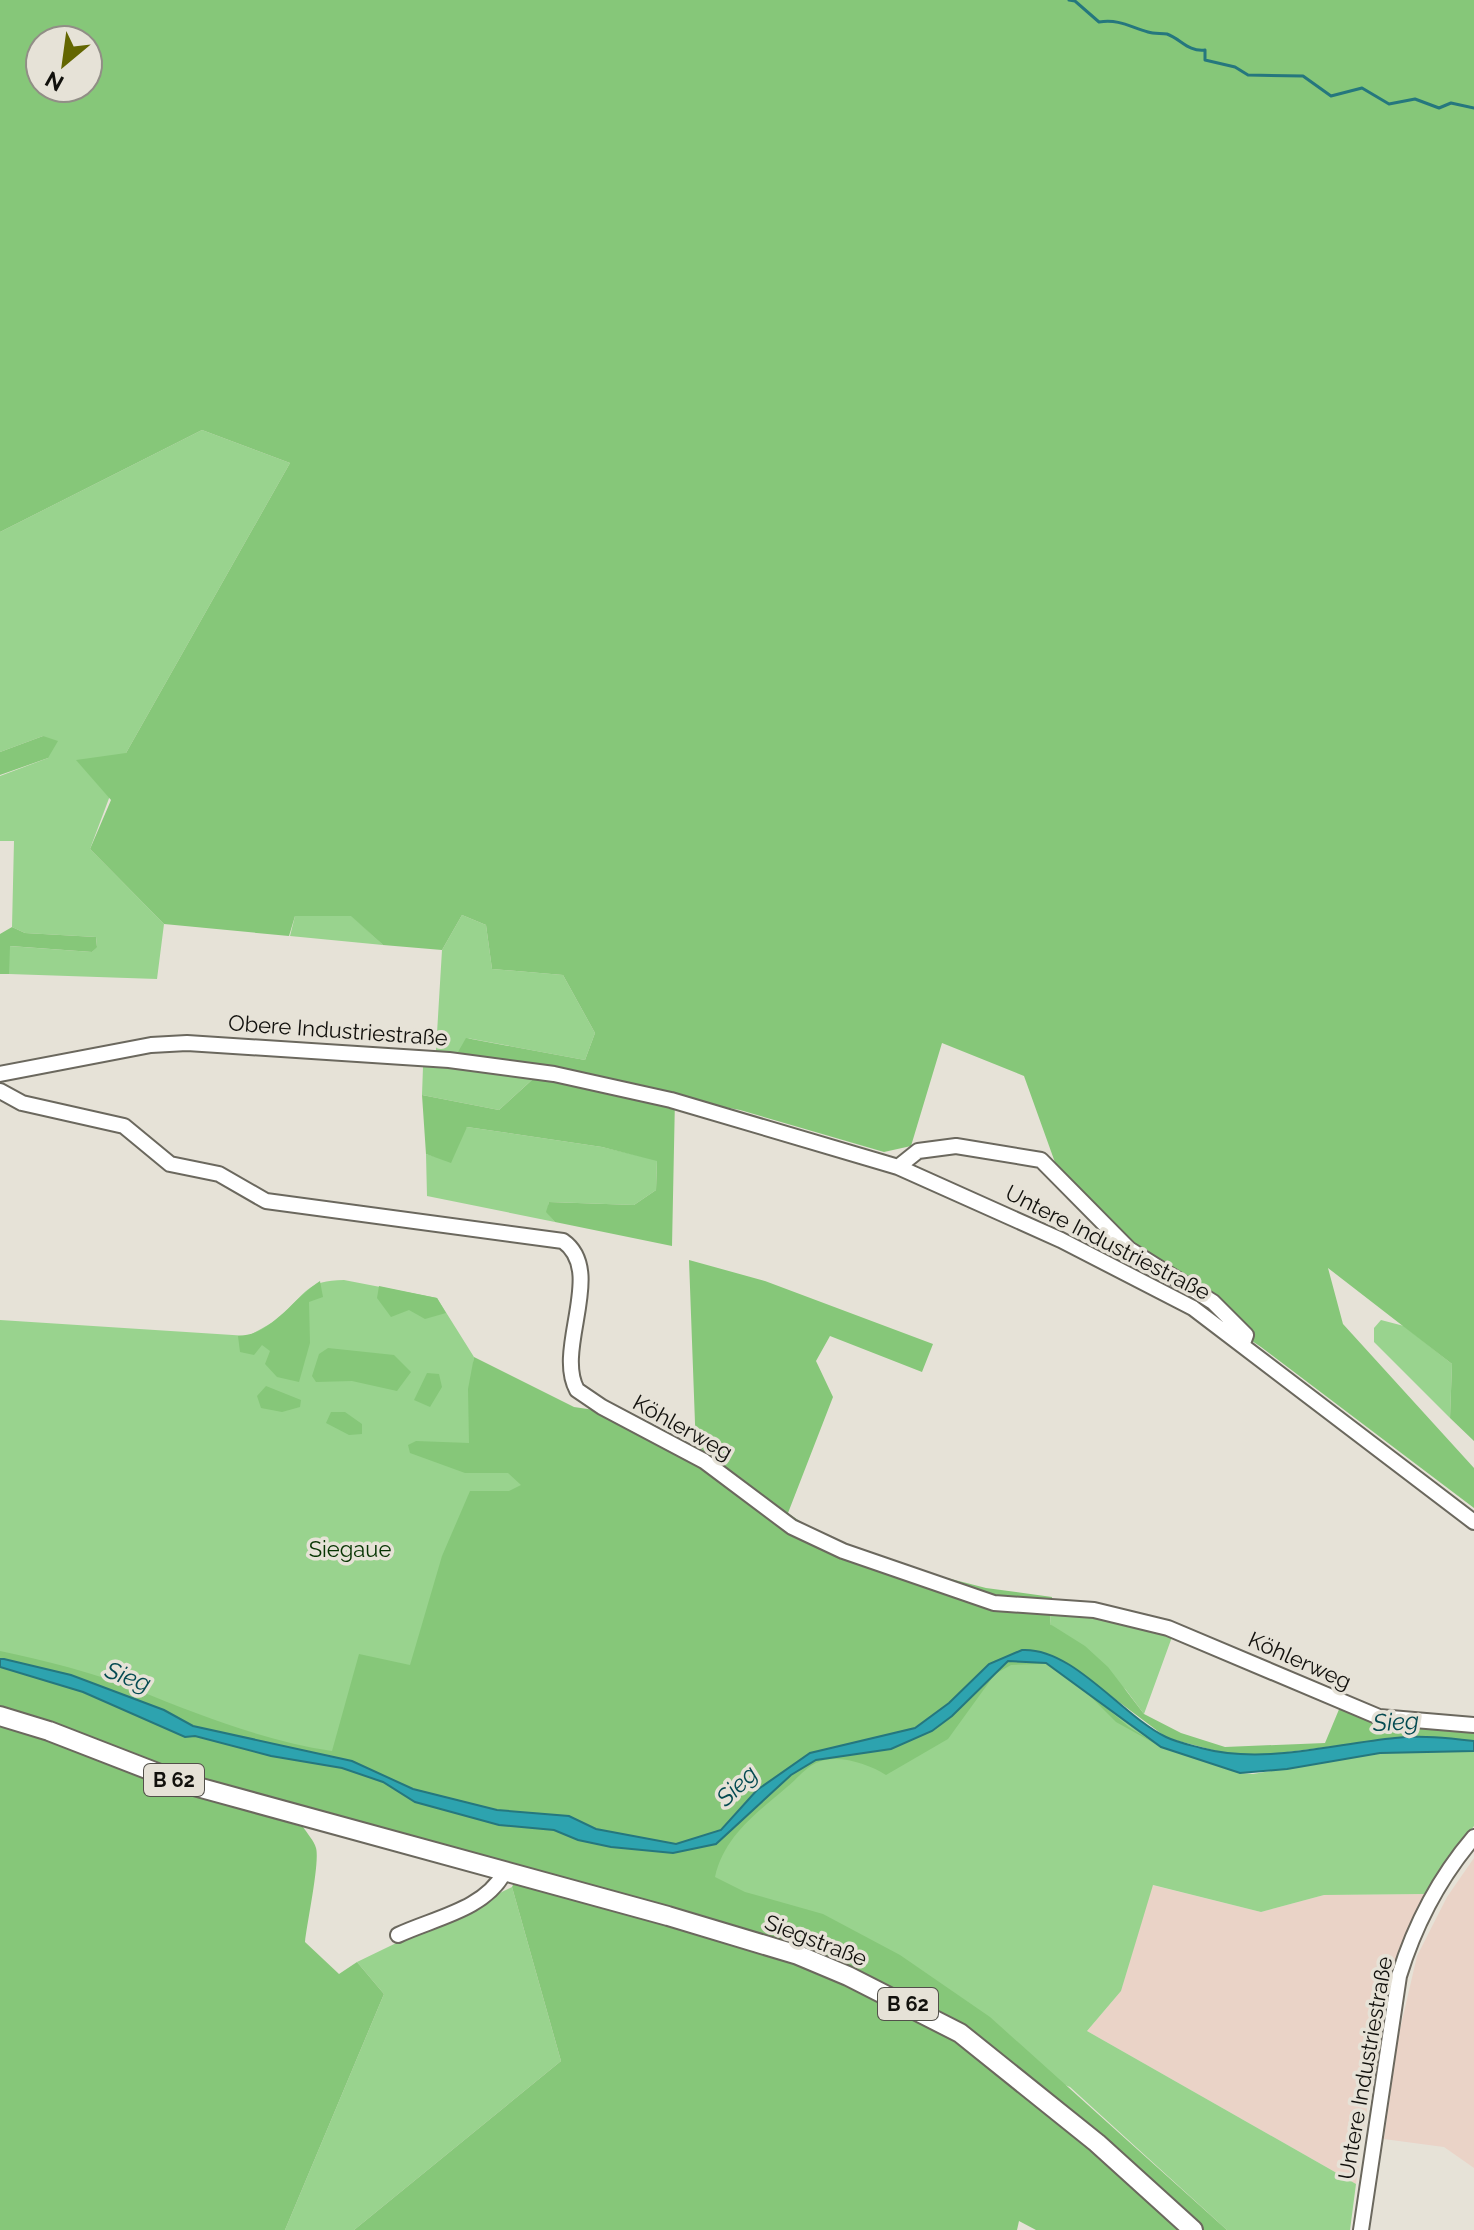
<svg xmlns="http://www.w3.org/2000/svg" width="1474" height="2230" font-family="Raleway,sans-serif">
	<rect width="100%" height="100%" fill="#e6e2d7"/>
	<!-- commercial -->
	<path fill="#ead3c7" d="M1474,1858V2168L1444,2147L1384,2139L1398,2038L1417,1956L1447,1897Z
		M1152,1885L1261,1912L1324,1895L1424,1894L1399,1949L1383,2001L1356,2184L1087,2031L1121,1991Z"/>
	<!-- green -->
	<path fill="#99d38e" d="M202,430L290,463L126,753L90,849L164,924L157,979L9,974V946L92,952L97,946L96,937L25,933L12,927L14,841H0V776L48,758L43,736L0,752V532Z
		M462,915L486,925L492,969L563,975L595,1033L585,1060L467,1038L545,1068L499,1110L422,1095L423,1067L436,1050L442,950Z
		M295,916H352L383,945L290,936Z
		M467,1127L602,1147L657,1160L656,1190L634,1205L549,1202L547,1212L555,1222L427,1196L426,1154L440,1158Z
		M344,1280L437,1298L474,1357L473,1366L1035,1649L1163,1747L1240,1773L1253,1774L1380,1753L1474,1751V1826L1424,1894L1324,1895L1261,1912L1153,1885L1121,1991L1087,2031L1356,2184L1350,2230H1227L1070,2087L0,1669V1320L248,1336C259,1330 271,1324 281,1316C305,1294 307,1280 344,1280Z
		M1381,1320L1404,1326L1452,1364L1450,1418L1374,1342V1328Z
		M1051,1613L1136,1624L1172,1637L1144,1714L1126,1690L1050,1624Z
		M512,1887L561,2061L354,2230H285L384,1994L357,1962Z"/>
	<!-- forest -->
	<path fill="#86c779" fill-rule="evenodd" d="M0,0H1474V1441L1450,1418L1452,1364L1328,1268L1343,1324L1474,1468V1508L1261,1347L1185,1296L1057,1168L1024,1076L942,1043L911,1146L884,1152L740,1110L675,1098L672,1246L555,1222L546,1212L549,1202L634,1205L656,1190L657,1161L602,1147L467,1127L451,1163L426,1154L422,1095L499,1110L544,1069L458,1052L466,1038L585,1060L595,1033L563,975L492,969L486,925L462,915L442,950L383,945L351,916H295L289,936L164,924L90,849L111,800L76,760L126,753L290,463L202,430L0,532ZM40,40H88V88H40Z
		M43,736L58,741L48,758L0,775V752Z
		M12,927L25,933L96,937L97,947L92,952L10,946L9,974H0V934Z
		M689,1260L765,1281L933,1344L922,1372L830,1336L816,1361L833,1397L788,1513L842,1551L986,1588L1052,1597L1050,1624L1085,1646L1108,1667L1144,1714L1181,1733L1225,1747L1325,1743L1340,1707C1385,1726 1426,1730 1474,1732V1741L1397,1738L1272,1754H1228L1167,1738L1067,1663L1011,1665L995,1674L948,1739L886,1775C869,1764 836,1753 816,1763C805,1768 796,1780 787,1787C756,1814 725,1835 715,1877L745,1892L823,1914L900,1955L990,2017L1227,2230H1036L1019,2221L1017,2230H354L561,2061L512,1887L520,1870L161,1768L0,1710V1667L83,1692L185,1737L195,1736L293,1760H305L316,1754L193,1726L164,1710L71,1675L0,1659V1651C46,1661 93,1672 137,1690C200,1715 264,1741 332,1751L359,1654L410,1665L442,1556L470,1491H509L521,1485L508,1473H465L410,1453L408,1445L416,1441L469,1443L468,1389L474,1357L574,1407L601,1411L696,1450Z
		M320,1281L323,1297L309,1302L310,1343L299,1382L277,1377L265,1364L270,1351L262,1345L254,1355L240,1352L238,1336C271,1336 294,1297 320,1281Z
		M379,1286L437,1298L446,1313L425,1319L409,1310L391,1317L377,1298Z
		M328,1348L394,1355L411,1372L397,1391L352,1381L316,1382L312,1376L319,1354Z
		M427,1373L439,1374L442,1387L430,1407L414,1400Z
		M266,1386L301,1400L300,1407L282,1412L261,1408L257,1396Z
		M331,1412H345L362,1424V1434L349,1435L326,1423Z
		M1079,1685L1129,1727L1161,1747L1116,1722Z
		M0,1727L27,1732L152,1782L303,1827C307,1833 314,1841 316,1848C320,1862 307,1923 305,1942L339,1974L357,1962L384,1994L285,2230H0Z"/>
	<!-- water -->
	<path fill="#2da3af" stroke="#25777e" stroke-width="2" d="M1022,1650C1073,1647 1122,1716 1166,1737C1176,1742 1190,1745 1201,1748C1264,1765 1332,1744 1395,1738C1421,1735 1448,1738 1474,1741V1751L1380,1753L1287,1769L1240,1773L1161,1747L1046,1663L1008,1661L952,1716L932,1731L891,1749L816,1760L791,1775L716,1844L673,1853L611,1847L578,1840L554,1830L499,1825L415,1802L383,1782L342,1768L271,1756L195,1736L185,1737L83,1692L0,1667V1659H4L71,1675L164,1710L193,1726L352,1761L413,1789L497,1810L569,1816L596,1829L676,1844L721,1830L757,1790L810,1753L915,1728L949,1703L989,1664Z"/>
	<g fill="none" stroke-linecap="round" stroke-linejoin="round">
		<!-- stream -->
		<path stroke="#25777e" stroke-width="3" d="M1069,0L1075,1L1099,22C1120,19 1130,27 1148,32C1154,34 1161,33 1167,34C1181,39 1188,52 1205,50V60L1235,67L1248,75L1303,76L1331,96L1362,88L1389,104L1415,99L1439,108L1451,103L1474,108"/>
		<defs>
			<path id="minor" d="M0,1074L151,1045L187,1043L449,1060L554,1074L671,1100L898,1167L1061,1240L1193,1308L1474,1522
				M0,1091L22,1103L124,1126L170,1164L219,1174L266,1201L563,1241C606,1271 554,1349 577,1390L602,1407L704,1461L792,1527L843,1551L994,1603L1094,1610L1168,1628L1379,1717L1474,1725
				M898,1167L918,1151L956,1146L1041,1160L1129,1249L1213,1302L1246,1335L1243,1343
				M398,1935C434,1918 484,1910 504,1873
				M1361,2230L1399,1976C1415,1924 1439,1878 1474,1837"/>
			<path id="major" d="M0,1716L49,1731L183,1783L668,1916L798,1955L848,1976L960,2033L1097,2143L1193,2230"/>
		</defs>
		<!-- minor casing -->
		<use href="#minor" stroke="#6b685e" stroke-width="18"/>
		<!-- major casing -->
		<use href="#major" stroke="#6b685e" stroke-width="22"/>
		<!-- minor -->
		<use href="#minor" stroke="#fff" stroke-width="14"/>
		<!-- major -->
		<use href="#major" stroke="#fff" stroke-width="18"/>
	</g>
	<g text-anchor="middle" stroke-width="7" stroke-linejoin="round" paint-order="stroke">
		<!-- shield labels -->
		<g fill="#e6e2d7" stroke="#52504a" stroke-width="2">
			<rect x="144" y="1764" width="60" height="32" rx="6"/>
			<rect x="878" y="1988" width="60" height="32" rx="6"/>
		</g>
		<g font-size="20" font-weight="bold" fill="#12110d">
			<text x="174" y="1787">B 62</text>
			<text x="908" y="2011">B 62</text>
		</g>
		<!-- street labels -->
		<g font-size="22" fill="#12110d" stroke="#e6e2d7">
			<text transform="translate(338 1030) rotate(4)" y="8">Obere Industriestraße</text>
			<text transform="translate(1108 1242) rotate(27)" y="8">Untere Industriestraße</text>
			<text transform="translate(683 1427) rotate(29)" y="8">Köhlerweg</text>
			<text transform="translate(1300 1660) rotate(24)" y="8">Köhlerweg</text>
			<text transform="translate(816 1940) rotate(21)" y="8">Siegstraße</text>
			<text transform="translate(1365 2068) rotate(-80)" y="8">Untere Industriestraße</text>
		</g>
		<!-- park labels -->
		<g font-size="22" fill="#053300" stroke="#e6e2d7">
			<text x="350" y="1557">Siegaue</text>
		</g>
		<!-- water labels -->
		<g font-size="24" font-style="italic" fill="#044a51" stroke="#e6e2d7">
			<text transform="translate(128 1677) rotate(20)" y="8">Sieg</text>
			<text transform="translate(1396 1722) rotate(-3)" y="8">Sieg</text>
			<text transform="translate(737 1786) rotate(-44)" y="8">Sieg</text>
		</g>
	</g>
	<!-- north arrow -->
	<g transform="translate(64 64) rotate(209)"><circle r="38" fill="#e6e2d7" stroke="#918e86" stroke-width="2"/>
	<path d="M0-6L14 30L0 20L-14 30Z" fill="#636601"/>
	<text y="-12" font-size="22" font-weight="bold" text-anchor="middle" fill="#12110d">N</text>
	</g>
</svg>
